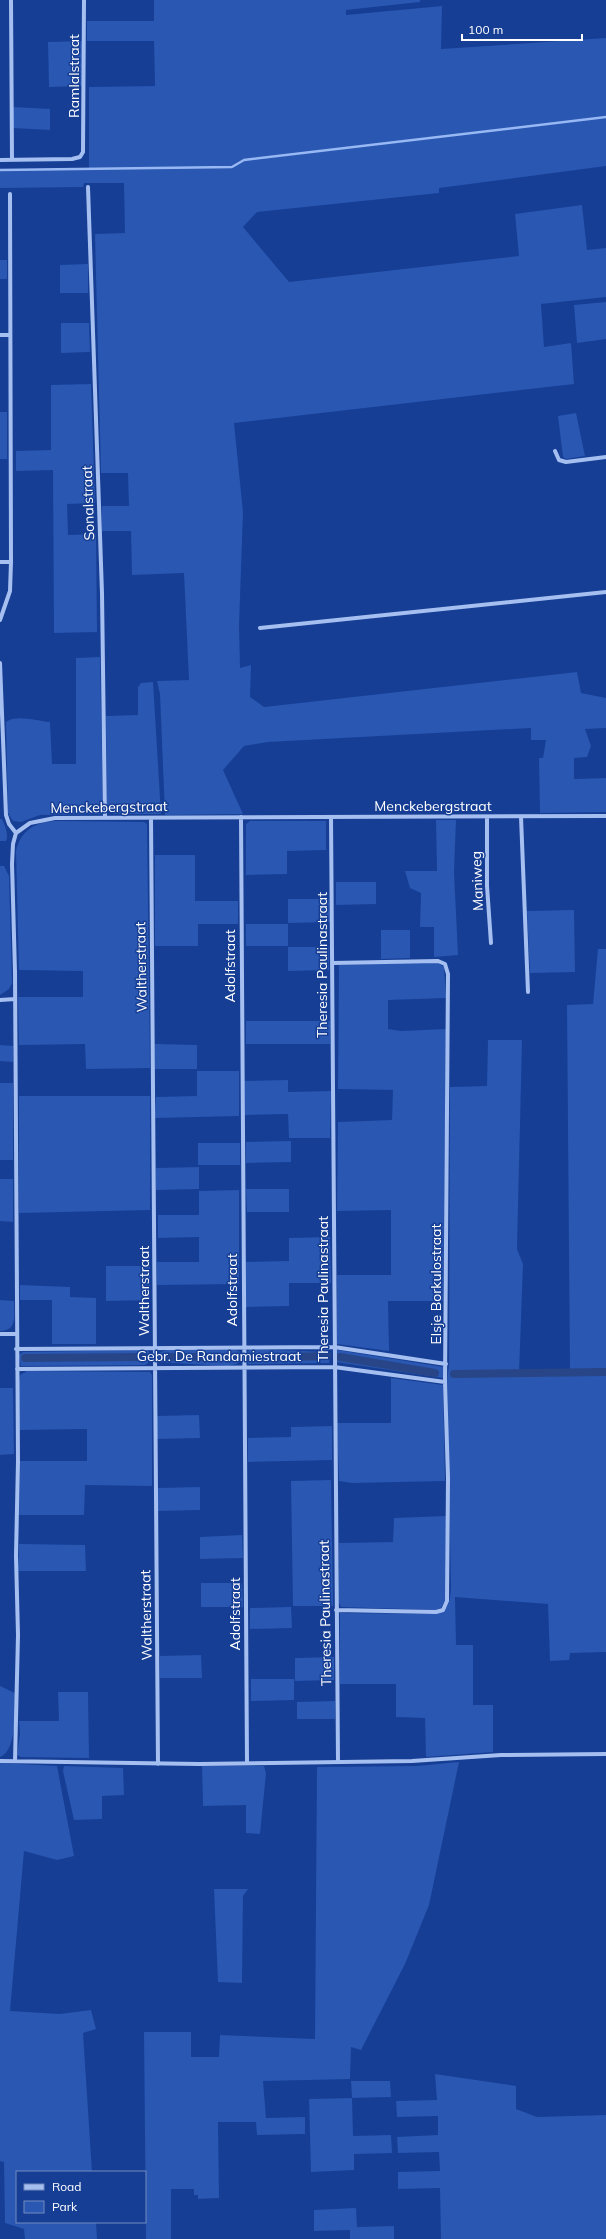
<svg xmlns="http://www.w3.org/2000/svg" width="606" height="2239" font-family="Mulish,sans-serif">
	<rect width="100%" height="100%" fill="#163e94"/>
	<!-- green -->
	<path fill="#2957b2" d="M154,0H420V2L346,10V15L442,6L441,49L606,38V166L439,188V193L257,212L243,227L289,282L519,256L515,214L582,205L587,250L606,248V297L541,304L544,347L571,343L574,384L234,423L243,512L239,626L240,668L251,665L250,697L264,707L577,672L581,693L606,698V728L585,729L591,746L587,757L574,758V779L606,778V812L540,813L539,758H543L546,740H531V728L268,742L244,746L223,770L243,814L165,815L160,694L157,681L189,680L184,573L132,575L131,531H102V506H129L128,473H101L95,234L125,233L124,183H84L83,187L0,188V170L89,169V87L155,86L154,41H87V21H154Z
		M82,41L83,86L49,87L48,42Z
		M13,107L50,109V130L13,128Z
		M0,260H7V279H0Z
		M88,264V293H60V265Z
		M606,302V339L577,343L574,305Z
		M61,323H89L90,352L61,353Z
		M91,384L95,503L67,504L68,535L96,534L97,632L54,633L53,470L16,471V451L51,450V385Z
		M0,412H7V459H0Z
		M576,413L585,456L566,459L563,457L558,416Z
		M100,657L103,814L40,815L21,822L13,821L8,813L6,722C16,714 38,721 50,722L52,764H76V658Z
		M153,682L161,814H114L107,808L106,716L138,715V687L141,683Z
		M0,819H2C5,826 9,834 6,841H0Z
		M436,820H456L454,872L458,955L434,957V927H420L421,893L410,888L405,871H437Z
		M56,821L144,822L147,824L150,1068L86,1069L85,1044L19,1045L18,997H83V971L19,970L16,851C21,830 35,822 56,821Z
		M250,821H326V850L287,851V874L246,875V824Z
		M155,855H195V901H238V924H198V946H155Z
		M0,866H4L9,876L12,983L9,989L0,995Z
		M336,882H376V904L336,905Z
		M288,899H329L330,922L288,923Z
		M574,910L575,972L530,973L527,911Z
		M246,924H288V946H246Z
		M381,930H410V958L381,959Z
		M288,947H329V970L288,971Z
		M598,949H606V1652L570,1653L569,1660L550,1661L548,1604L455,1597L456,1645H473V1705H493V1752L426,1757L425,1718L396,1717V1684H340V1613L436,1614C449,1610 450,1601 451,1588L447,1381L449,1365L450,1087L487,1086L488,1040H522L517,1249L523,1264L519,1373L570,1372L567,1005L593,1004Z
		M428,962L438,963L444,967L446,998L388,1000V1029L401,1031L446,1029L443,1301H388L389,1351L337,1344V1275H391V1210L337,1211L338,1122L392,1120L393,1090L338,1089L339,965Z
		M246,1021H330V1044H246Z
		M155,1044L197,1045V1069H155Z
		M0,1045L13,1046V1062L0,1061Z
		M197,1071H239V1116L155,1118L156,1097L197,1096Z
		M288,1080V1092L331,1091L330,1138H289L288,1114L245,1115L244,1081Z
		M0,1083H13V1160H0Z
		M19,1096H150V1210L19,1213Z
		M291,1141V1162L246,1163V1142Z
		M198,1143H240V1165H198Z
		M199,1167V1189L156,1190V1168Z
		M0,1179H13V1222L0,1221Z
		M246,1189H289V1212H247Z
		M239,1190V1284L157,1285V1262H199V1237L158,1238V1215H199V1191Z
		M330,1237L331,1283H289V1306L246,1307V1262L289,1261V1238Z
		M106,1266H150V1300L106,1301Z
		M20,1285L70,1287V1297L96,1298V1344H52V1300H20Z
		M0,1300L14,1301C14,1314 18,1331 0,1331Z
		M250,1349L328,1352L331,1354L329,1363L248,1364L246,1354Z
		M147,1350L150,1353L148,1363L145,1365L24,1366H21L19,1355L23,1352Z
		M167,1350H236L240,1352V1361L237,1364L227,1366L157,1362L158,1353Z
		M337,1350L444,1367L443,1378L336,1362Z
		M27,1371L150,1372L152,1375V1486L85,1485L84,1515H19L20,1461H87V1429L19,1430V1381L20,1375Z
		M391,1378L443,1385L445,1481L352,1483L339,1481L337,1423H391Z
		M0,1388H13L14,1454L0,1455Z
		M199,1415L200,1438L157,1439V1416Z
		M332,1426V1460L248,1462V1438L291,1437V1427Z
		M331,1480L333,1606H293L291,1481Z
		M200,1487V1510L158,1511V1488Z
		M446,1516V1599L441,1608L436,1610L341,1607L339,1603V1543L393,1542L394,1518Z
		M242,1535L243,1558L200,1559V1537Z
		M19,1544L85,1545L86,1571H18Z
		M201,1583H242L243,1607H201Z
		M291,1607L292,1628L250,1629V1608Z
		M201,1655L202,1678H160V1656Z
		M334,1657V1680L295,1681V1658Z
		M251,1679H294V1700L251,1701Z
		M0,1686L15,1693C14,1709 18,1750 0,1757Z
		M58,1692H88L89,1758L21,1757L17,1755L20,1734L19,1721H59Z
		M335,1701V1719H297V1702Z
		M459,1762L429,1905L405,1964L361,2050L351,2047L350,2079L263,2081L266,2118L305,2117V2134L257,2135L256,2122H218L219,2198L198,2199V2195H194V2189H171V2239H146L144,2032H191V2057H219L220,2035L315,2039L317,1767L417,1766Z
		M0,1763L57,1766L74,1856L57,1860L24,1851L10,2011L60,2014L91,2010L96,2029L83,2033L92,2172H17V2222H96L97,2239H25L24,2229L5,2223L4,2162L0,2161Z
		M64,1766L123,1768L124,1795L102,1796V1819L74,1820L63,1771Z
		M202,1766H264L266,1773L260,1834L246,1833V1805L203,1806Z
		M214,1889H248L243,1896L242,1983L218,1982Z
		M435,2074L516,2086V2109L537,2117L606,2115V2239H441L440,2188L398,2189V2172L440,2171L439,2152L398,2153L397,2137L438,2135V2116L397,2117L396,2101L437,2100Z
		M351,2081H390L391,2097L352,2098L353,2136L391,2135L392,2153L354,2154V2170L311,2172L309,2099L352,2098Z
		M356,2208L357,2227L394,2226V2239H350V2230L314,2231V2210Z"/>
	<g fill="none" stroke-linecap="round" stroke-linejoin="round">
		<!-- stream -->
		<path stroke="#98b8f3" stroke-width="2.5" d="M0,170L232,167L244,160L606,117"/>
		<!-- canal -->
		<path stroke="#284687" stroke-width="8" d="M168,1357H237
			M340,1357L435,1373
			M25,1358L144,1357
			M251,1358L327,1356
			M454,1374L606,1372"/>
		<!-- street -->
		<path stroke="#a6bff1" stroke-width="4" d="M11,0L12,160
			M0,160L72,159L80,157L83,152L84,0
			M88,187L102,593L105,818
			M0,335H10
			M555,451L559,460L566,462L606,457
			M0,562H11
			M0,620L10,591L11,562L10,194
			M260,628L606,592
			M0,663L6,815L9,824L16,833
			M241,817L247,1763
			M331,817L338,1762
			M521,817L528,992
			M151,818L158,1764
			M487,818V886L491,943
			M333,963L438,961L445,964L448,974L445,1382L448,1478L447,1601L443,1610L436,1612L336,1610
			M0,1000L15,999
			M0,1334H16
			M16,1349L334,1347L446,1364
			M17,1369L334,1367L445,1382
			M0,1761L199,1764L412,1761L501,1755L606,1754
			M15,1761L18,1635L16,1556L18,1461L15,972L12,864L13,844L16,833L30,823L55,818L606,816"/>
	</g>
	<g text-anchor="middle" stroke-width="3" stroke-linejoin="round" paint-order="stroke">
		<!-- street labels -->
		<g font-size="14" fill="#fff" stroke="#163e94">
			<text transform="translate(74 76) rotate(-90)" y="5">Ramlalstraat</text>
			<text transform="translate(88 503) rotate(-92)" y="5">Sonalstraat</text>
			<text x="433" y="811">Menckebergstraat</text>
			<text transform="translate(109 807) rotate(-1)" y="5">Menckebergstraat</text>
			<text transform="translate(477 881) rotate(-92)" y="5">Maniweg</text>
			<text transform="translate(322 965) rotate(-90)" y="5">Theresia Paulinastraat</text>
			<text transform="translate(230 966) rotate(-90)" y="5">Adolfstraat</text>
			<text transform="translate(141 967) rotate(-91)" y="5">Waltherstraat</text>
			<text transform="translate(436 1284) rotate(-90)" y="5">Elsje Borkulostraat</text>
			<text transform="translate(323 1289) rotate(-90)" y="5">Theresia Paulinastraat</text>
			<text transform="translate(232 1290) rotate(-90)" y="5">Adolfstraat</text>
			<text transform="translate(144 1291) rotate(-90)" y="5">Waltherstraat</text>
			<text x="219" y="1361">Gebr. De Randamiestraat</text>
			<text transform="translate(325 1613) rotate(-91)" y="5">Theresia Paulinastraat</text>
			<text transform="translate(235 1614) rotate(-90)" y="5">Adolfstraat</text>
			<text transform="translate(146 1615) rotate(-91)" y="5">Waltherstraat</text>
		</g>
	</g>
	<!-- legend -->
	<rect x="16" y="2171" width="130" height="52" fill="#163e94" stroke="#738bbf"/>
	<rect x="24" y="2184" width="20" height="6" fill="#a6bff1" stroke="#738bbf"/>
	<text x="52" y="2191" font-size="12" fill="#ffffff">Road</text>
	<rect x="24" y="2201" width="20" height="12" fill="#2957b2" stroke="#738bbf"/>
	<text x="52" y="2211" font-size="12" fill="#ffffff">Park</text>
	<!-- scale -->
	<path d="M462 34v6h120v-6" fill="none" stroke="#ffffff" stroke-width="2"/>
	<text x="468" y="34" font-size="12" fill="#ffffff" stroke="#163e94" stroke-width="3" paint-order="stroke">100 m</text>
</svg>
